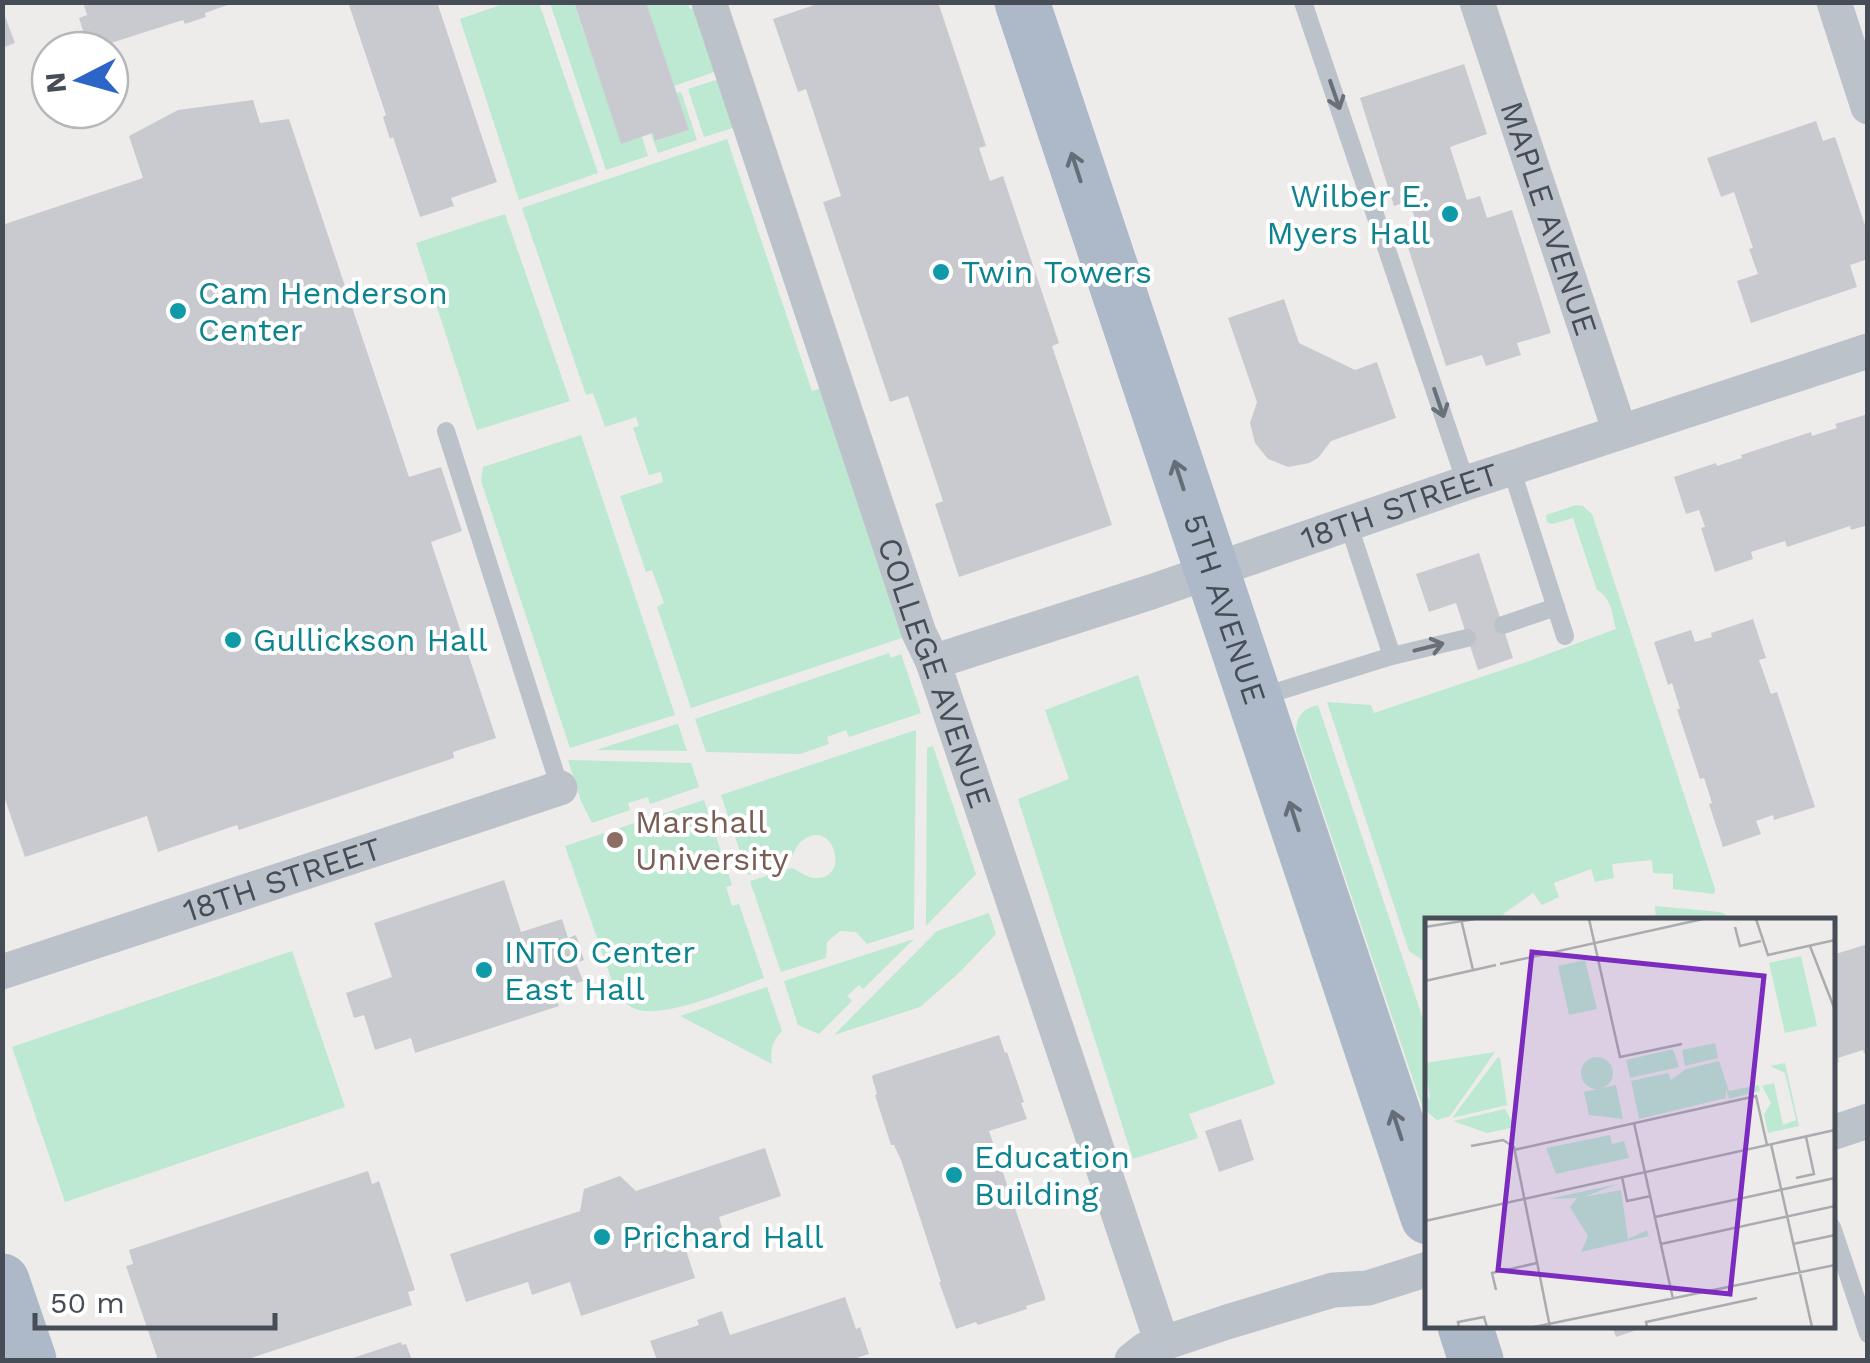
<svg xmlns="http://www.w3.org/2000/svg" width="1870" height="1363" font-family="'Work Sans',sans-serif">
	<rect width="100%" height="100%" fill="#eeebeb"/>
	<!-- green -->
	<path fill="#bde8d1" d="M509,2L539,3L598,173L519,200L460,19Z
		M550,3H574L621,143L642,137L648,156L606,170Z
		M646,3H687L690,9L696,8L717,71L674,86Z
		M719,79L736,127L704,137L688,89Z
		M681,92L697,140L658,153L651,134L653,133L656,141L689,130L676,93Z
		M727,139L812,391L822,388L905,637L691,708L657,607L664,603L652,570L646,572L620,496L663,482L661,472L649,475L633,428L639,426L636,417L605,427L593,393L586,395L522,208Z
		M505,214L570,401L477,430L416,243Z
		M581,435L675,715L570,748L481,481L483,467Z
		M1576,505L1583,506L1592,514L1715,889L1714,894L1673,889V874L1653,873L1652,860L1612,864L1614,878L1595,882L1591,869L1554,883L1559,897L1542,905L1533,893L1503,914L1507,920L1428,921L1427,963L1409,951L1327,702L1371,705L1374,713L1529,661L1616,629C1612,615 1612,598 1597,590L1573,518L1552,524L1547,522L1546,515Z
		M889,653L891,658L901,654L921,713L849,737L846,730L827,737L829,744L800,754L706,752L695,719Z
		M1138,675L1275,1084L1189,1114L1198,1138L1133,1159L1018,799L1069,779L1045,710Z
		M1318,705L1427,1031L1428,1115H1425L1296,731C1297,715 1303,709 1318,705Z
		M678,724L687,751L596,750L677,724Z
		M916,730L914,929L867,944L856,932L840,931L827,942L826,958L781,972L750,881L792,868C799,871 806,877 814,878C852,881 834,817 803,840C797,844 794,853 790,860L748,875L721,795Z
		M933,746L976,874L926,926L927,748Z
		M568,760L691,763L699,787L650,804L648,797L628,803L630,810L592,823L581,801Z
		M704,800L732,885L726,887L732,906L739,904L764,978C734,988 659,1023 631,1007C621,1001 616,991 612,981L565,846Z
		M1655,906L1720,912L1725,914L1728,920H1656Z
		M989,913L996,934L959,973L920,1007L834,1035L937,931Z
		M914,939L863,989L859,985L847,996L852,1001L819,1034L798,1025L784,981Z
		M292,951L345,1107L65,1202L12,1047Z
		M767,987L782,1031C772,1041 770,1050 772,1064L680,1016Z"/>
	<!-- building -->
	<path fill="#c9cad0" d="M83,2H233V3L205,13L206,17L185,24L183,20L89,50L79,18L87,15Z
		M348,2H437L497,182L451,198L454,206L420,217L393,137L390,139L383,117L386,115Z
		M574,2H646L689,130L655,141L653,133L621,144Z
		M823,2H938L986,146L979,148L990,181L1003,176L1059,343L1052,346L1112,525L959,577L935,504L943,501L908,396L890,402L823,202L841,196L806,89L798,92L773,19Z
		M2,8L15,43L2,48Z
		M1464,64L1487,134L1450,147L1467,200L1480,196L1487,218L1512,210L1551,333L1517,343L1521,355L1486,366L1482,355L1446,366L1407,244L1422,239L1409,201L1394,206L1360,98Z
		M253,100L260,123L289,119L409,477L441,467L462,531L431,542L496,738L453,752L454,758L239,830L237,825L158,852L147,816L25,857L2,791V225L143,178L129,136L178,110Z
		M1816,121L1823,141L1835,137L1868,234V259L1850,265L1857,287L1751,323L1737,281L1758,274L1749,249L1753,248L1734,192L1721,197L1707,158Z
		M1284,299L1299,343L1355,370L1377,362L1396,418L1331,441L1318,458L1309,463L1288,467L1268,459L1255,443L1250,423L1257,402L1228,318Z
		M1868,414V525L1851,530L1850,526L1787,547L1785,541L1751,552L1753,559L1715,572L1701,528L1705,527L1699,510L1686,514L1674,477L1716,463L1717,466L1742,458L1741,455L1811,432L1812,436L1837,428L1835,424Z
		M1479,553L1513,658L1478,670L1456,603L1429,612L1416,574Z
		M1753,619L1766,658L1759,660L1771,694L1777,692L1815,807L1774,820L1773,815L1756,821L1761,834L1723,847L1709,804L1712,803L1704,778L1700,779L1677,709H1680L1672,683L1668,685L1654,642L1691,630L1695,642L1712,637L1711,633Z
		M504,880L521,932L562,919L568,938L576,935L584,960L576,963L583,981L554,991L559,1006L415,1053L411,1038L375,1050L364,1015L354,1018L346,993L392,977L374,923Z
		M1868,944V1052L1864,1053L1863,1050L1838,1058L1839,1062L1832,1064V955Z
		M999,1035L1005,1053L1007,1052L1024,1102L1021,1103L1027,1119L989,1131L1045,1297V1300L1026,1306L1027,1309L978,1325L976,1322L956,1329L939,1282H941L901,1160L894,1145H891L875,1095L877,1094L872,1077L873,1075Z
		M1241,1119L1254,1160L1219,1172L1205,1131Z
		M765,1148L781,1196L719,1217L723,1231L684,1244L695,1278L581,1316L570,1282L532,1295L528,1282L466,1302L450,1254L580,1211L584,1189L620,1176L636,1191Z
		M368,1171L372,1184L379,1181L415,1290L408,1292L412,1305L245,1360H158L126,1266L133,1264L129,1250Z
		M845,1297L856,1329L860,1327L869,1354L850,1360H657L650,1341L699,1325L697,1320L722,1311L730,1335Z
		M1612,1326H1649L1616,1337Z
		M401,1342L402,1345L406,1344L412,1360H347Z"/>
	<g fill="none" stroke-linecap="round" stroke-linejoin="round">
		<!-- lane -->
		<path stroke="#bbc2c9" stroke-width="18" d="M1303,2L1466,483
			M446,431L560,788
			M1511,468L1565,636
			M1503,625L1556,607
			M1392,656L1467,638
			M1260,697L1392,656L1348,523
			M1832,1227L1868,1334"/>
		<!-- street -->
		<g stroke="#bbc2c9" stroke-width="35">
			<path id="s1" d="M709,2L919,633L933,662L1162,1343"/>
			<path id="s2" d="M1477,2L1620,432"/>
			<path d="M1834,2L1868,107"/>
			<path id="s3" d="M933,662L1151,592L1466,483L1868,351"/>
			<path id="s4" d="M2,972L560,788"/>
			<path d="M1832,1133L1868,1121"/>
			<path d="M1132,1360L1146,1349L1227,1322L1333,1290L1368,1288L1428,1269"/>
		</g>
		<!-- primary -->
		<g stroke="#adb9c8" stroke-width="55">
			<path id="s5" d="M1022,2L1428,1217"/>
			<path d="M2,1281L29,1360"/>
			<path d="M1465,1326L1476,1360"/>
		</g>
	</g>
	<!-- one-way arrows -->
	<defs><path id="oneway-shaft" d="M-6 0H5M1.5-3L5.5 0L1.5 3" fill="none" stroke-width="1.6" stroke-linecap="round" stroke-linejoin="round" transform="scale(2.5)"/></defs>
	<g stroke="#697078">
		<use href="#oneway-shaft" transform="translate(1335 95) rotate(71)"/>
		<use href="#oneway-shaft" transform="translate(1439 403) rotate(71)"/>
		<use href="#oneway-shaft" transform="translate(1429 647) rotate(-14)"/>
	</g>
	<g stroke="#656d78">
		<use href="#oneway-shaft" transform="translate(1076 167) rotate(-108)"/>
		<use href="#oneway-shaft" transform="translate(1179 475) rotate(-108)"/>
		<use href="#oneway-shaft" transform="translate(1294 816) rotate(-108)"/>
		<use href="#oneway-shaft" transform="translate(1397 1125) rotate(-108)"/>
	</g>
	<!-- markers -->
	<g fill="#0f9aa8" stroke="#fff" stroke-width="4">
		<circle cx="1450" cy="214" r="10"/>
		<circle cx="941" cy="272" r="10"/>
		<circle cx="178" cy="311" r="10"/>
		<circle cx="233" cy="640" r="10"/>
		<circle cx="484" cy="970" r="10"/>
		<circle cx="954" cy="1175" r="10"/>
		<circle cx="602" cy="1237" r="10"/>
	</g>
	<circle fill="#8d6e63" stroke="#fff" stroke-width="4" cx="615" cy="840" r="10"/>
	<g text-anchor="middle" stroke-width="8" stroke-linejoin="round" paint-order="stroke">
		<!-- culture labels -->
		<g font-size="32" fill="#0d838f" stroke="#fff" text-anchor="start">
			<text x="1430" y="207" text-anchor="end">Wilber E.<tspan x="1430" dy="37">Myers Hall</tspan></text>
			<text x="961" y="283">Twin Towers</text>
			<text x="198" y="304">Cam Henderson<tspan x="198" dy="37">Center</tspan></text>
			<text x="253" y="651">Gullickson Hall</text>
			<text x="504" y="963">INTO Center<tspan x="504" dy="37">East Hall</tspan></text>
			<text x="974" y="1168">Education<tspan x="974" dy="37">Building</tspan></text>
			<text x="622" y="1248">Prichard Hall</text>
		</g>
		<!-- street labels -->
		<g font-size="32" fill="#464d56" stroke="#fff">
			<text dy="11" stroke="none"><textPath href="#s2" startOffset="228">MAPLE AVENUE</textPath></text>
			<text dy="11" stroke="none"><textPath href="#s3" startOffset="492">18TH STREET</textPath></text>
			<text dy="11" stroke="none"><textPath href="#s5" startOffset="640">5TH AVENUE</textPath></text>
			<text dy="11" stroke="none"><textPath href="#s1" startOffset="708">COLLEGE AVENUE</textPath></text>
			<text dy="11" stroke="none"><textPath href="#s4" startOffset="295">18TH STREET</textPath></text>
		</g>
		<!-- education labels -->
		<g font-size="32" fill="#785e54" stroke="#fff" text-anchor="start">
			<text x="635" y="833">Marshall<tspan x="635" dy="37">University</tspan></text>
		</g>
	</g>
	<!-- overview -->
	<g transform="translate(1425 918)">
		<rect width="410" height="410" fill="#eeebeb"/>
		<path d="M376,38L392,108L360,115L344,45ZM160,42L172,91L144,97L133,48ZM290,125L293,140L260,148L257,132ZM248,131L254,149L205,160L201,142ZM70,134L25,198L12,202L0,192V177L5,181L0,145ZM156 155a16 16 0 1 1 32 0a16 16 0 1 1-32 0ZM75,140L82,187L27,200L73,139ZM294,143L304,173L334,167L335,173L304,181L301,171V180L214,201L206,163L243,155L246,162L261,151ZM360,145L374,208L343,215L339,196L346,185L337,168L349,165L358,207L371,202L360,155L345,148ZM191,167L198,201L164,197L159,174ZM80,191L90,209L62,215L28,203ZM185,217L187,226L199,223L204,240L131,256L121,230ZM193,266L159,279L196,272L203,321L222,312L224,318L156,334L163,318L145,289L152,280L123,281Z" fill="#bde8d1"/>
		<path fill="none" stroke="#abacaf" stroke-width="2.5" d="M36,1L48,52M164,1L195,139L257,126M331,1L343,37L410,22M0,9L50,1M310,9L315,28L336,23M385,28L410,92M75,46L278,1M0,63L71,47M209,205L248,381M346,226L387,409M46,228L78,222L89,229L125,409M89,232L331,178L342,227M197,259L202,283L226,278M371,260L389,256L381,219M230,299L410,260M0,303L410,212M236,326L410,288M368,326L410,317M71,372L67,355L112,345M34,409L33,404L59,399L62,409M109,409L410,347M222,409L221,404L332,380"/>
		<path fill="#7b2cbf" fill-opacity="0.15" stroke="#7b2cbf" stroke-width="5" d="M107,34L339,58L305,376L73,352Z"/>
		<rect width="410" height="410" fill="none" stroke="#464d56" stroke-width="5"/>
	</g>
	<!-- border -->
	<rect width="1870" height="1363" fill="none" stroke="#464d56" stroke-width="10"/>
	<!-- north arrow -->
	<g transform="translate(80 80) rotate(264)"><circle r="48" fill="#ffffff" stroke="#b5b8bb" stroke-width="2.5"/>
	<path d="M0-8L18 38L0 25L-18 38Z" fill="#2c65c7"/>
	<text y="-15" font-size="28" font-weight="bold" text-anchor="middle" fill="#464d56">N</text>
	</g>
	<!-- scale -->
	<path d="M35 1313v15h240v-15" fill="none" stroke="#464d56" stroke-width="5"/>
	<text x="50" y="1313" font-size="30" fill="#464d56" stroke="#ffffff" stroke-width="8" paint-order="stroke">50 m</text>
</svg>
